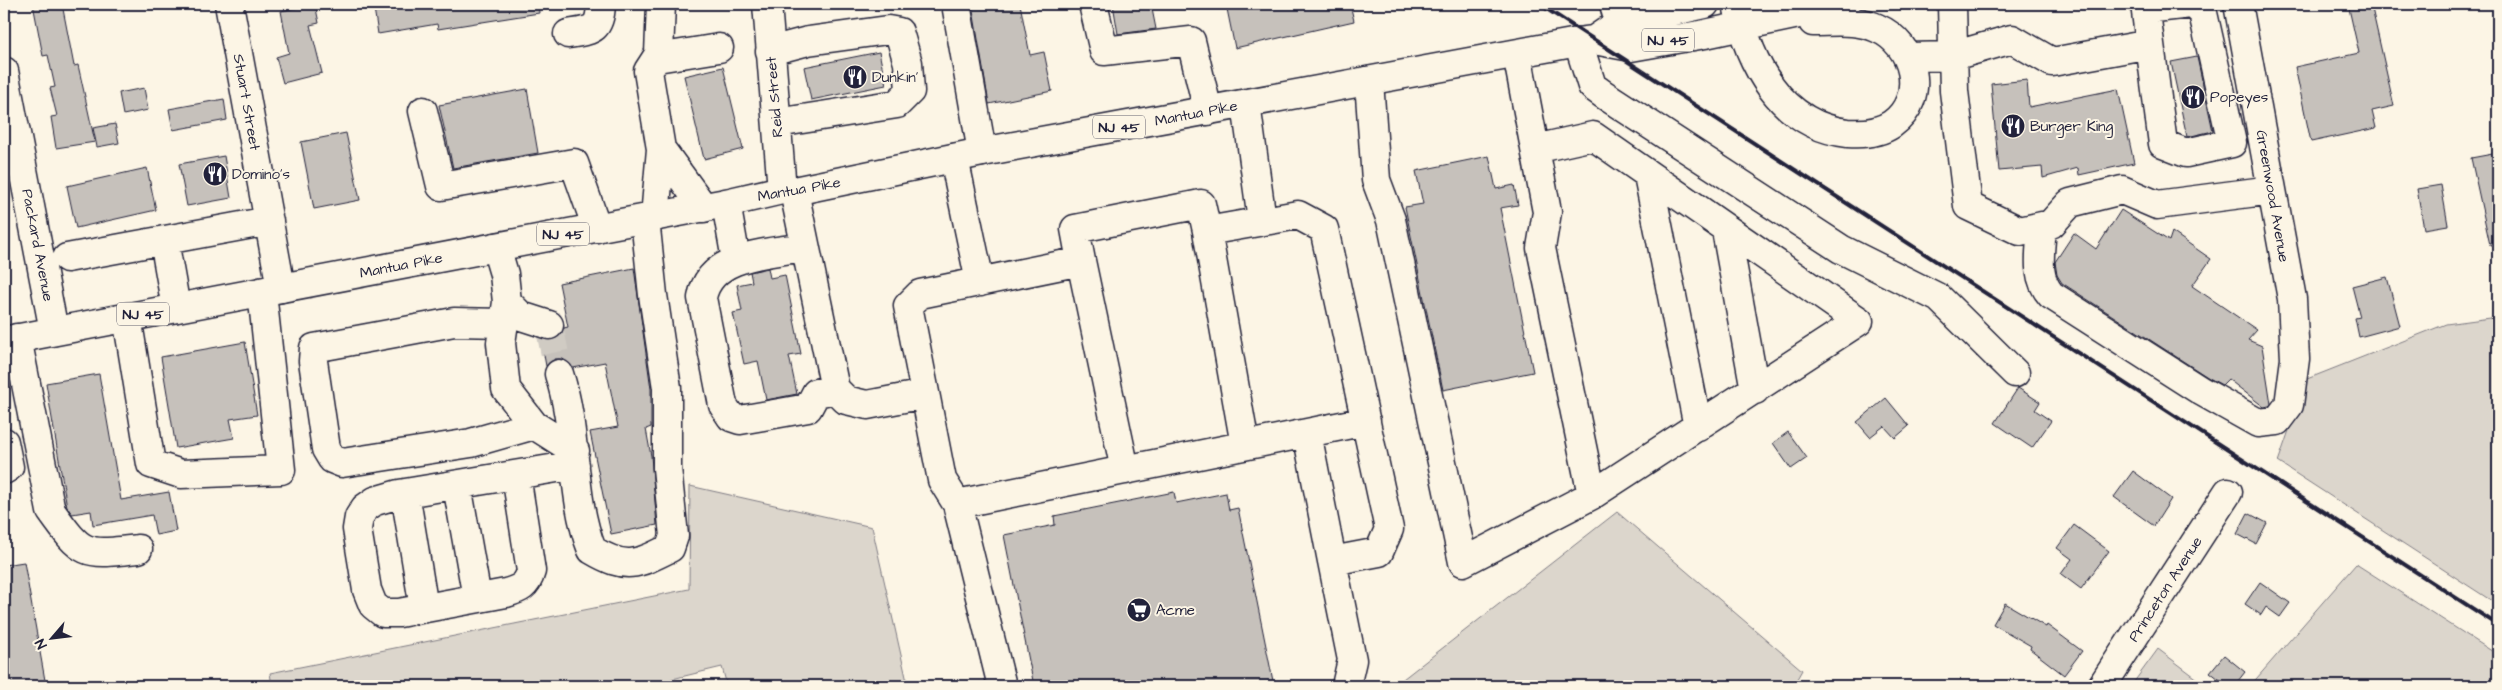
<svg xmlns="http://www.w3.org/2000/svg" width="2502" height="690" font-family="'Architects Daughter',sans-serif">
	<rect width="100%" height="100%" fill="#fcf5e5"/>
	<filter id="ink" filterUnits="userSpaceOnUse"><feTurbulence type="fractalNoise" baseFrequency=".02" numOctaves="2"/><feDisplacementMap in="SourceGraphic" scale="10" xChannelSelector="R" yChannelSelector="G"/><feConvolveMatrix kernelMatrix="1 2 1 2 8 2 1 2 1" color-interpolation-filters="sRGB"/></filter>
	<g filter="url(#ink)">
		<!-- green -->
		<path fill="#dcd6cc" stroke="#7f7c84" d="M2498,317V605L2278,462L2307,379L2446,324Z
			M690,486L872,527L908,686H727L722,667L643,686H272L270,673L689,589Z
			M1617,512L1802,670L1793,686H1394Z
			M2356,564L2498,655V686H2250Z
			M2158,649L2207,686H2131Z"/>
		<!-- building -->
		<path fill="#c6c1bb" stroke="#22223b" d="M33,4H62L74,66L78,65L95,142L56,148L51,117L57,116L50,88L55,87L48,55L43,56Z
			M315,4L319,23L310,25L322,73L283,83L276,57L289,53L281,11Z
			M404,4H538L539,13L438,29L437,24L378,34L374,8Z
			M972,4H1020L1030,55L1044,52L1052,91L989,104Z
			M1113,4H1151L1156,29L1118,34Z
			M1226,4H1350L1354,21L1235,48Z
			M2348,4H2371L2394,106L2372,111L2376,128L2311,142L2295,67L2359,53Z
			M879,52L886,85L811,100L804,67Z
			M2197,57L2213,131L2187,137L2171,62Z
			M723,67L743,149L704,159L684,76Z
			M2027,80L2029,107L2118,89L2134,163L2079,175L2078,168L2043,178L2042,167L1999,171L1991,84Z
			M144,88L148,110L123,115L119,93Z
			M527,89L538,153L453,168L439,105Z
			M224,99L227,120L173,130L169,109Z
			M115,124L119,143L97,147L93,128Z
			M346,133L360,200L314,209L301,142Z
			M2498,153V244L2490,245L2471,158Z
			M224,156L231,198L187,206L179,164Z
			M1489,156L1496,189L1514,185L1518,205L1500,208L1533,372L1443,390L1405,207L1423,204L1416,171Z
			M147,168L156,210L76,228L67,186Z
			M2441,185L2448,225L2424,229L2417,189Z
			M2121,210L2169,241L2172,232L2211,259L2192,286L2257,330L2248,340L2262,346L2271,404L2269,406L2264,407L2228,379L2222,385L2209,378L2062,283L2057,275L2055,262L2074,233L2096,249Z
			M634,268L651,389V427L646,429L651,456L657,525L611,534L590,432L618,427L605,362L573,368L563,359H555L546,366L541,339L553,340L560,336L564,328L568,327L559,283Z
			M768,268L770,278L785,275L801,354L789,356L797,394L766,400L758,361L744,364L733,313L742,311L737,285L752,282L750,272Z
			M2387,277L2400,326L2359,337L2355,318L2360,317L2352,286Z
			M245,342L257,415L230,419L234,438L176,448L161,357Z
			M99,374L121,500L169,492L176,531L156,535L152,515L93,525L91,511L72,514L67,507L46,383Z
			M2018,388L2040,402L2035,410L2051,421L2032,448L1995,423Z
			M1886,398L1909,426L1895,438L1884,426L1870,437L1857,422Z
			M1788,432L1807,458L1791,469L1773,443Z
			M2133,471L2171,499L2154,526L2114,497Z
			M1174,492L1176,503L1226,493L1229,510L1238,508L1274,686H1034L1004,535L1055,525L1054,516Z
			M2248,513L2267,523L2256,544L2237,534Z
			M2074,525L2109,551L2081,589L2061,574L2072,559L2057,548Z
			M24,562L46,686H4V565Z
			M2260,582L2290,603L2280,617L2266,607L2261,615L2245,604Z
			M2005,603L2046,627L2047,625L2082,651L2064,675L2030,649L2031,646L1993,624Z
			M2224,655L2245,672L2234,686H2228L2210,672Z"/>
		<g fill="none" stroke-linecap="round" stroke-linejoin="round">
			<!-- minor-tunnel -->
			<path stroke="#d0cbc3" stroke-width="28" stroke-dasharray="28 14" stroke-linecap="butt" d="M549,325L559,374"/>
			<defs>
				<path id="minor" d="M229,4L281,288
					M767,4L782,190
					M956,4L982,152
					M1093,4L1104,51L1191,41L1208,111
					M1614,4L1619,23
					M1952,4L1954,91L1968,206L2020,231L2051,224L2070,203L2122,190L2157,205L2272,190
					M2146,9L2191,4
					M568,34C592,30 600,31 601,4
					M1578,42L1592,86L1603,94L1841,249L1939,298L2015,373
					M2150,44L2163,144L2186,153L2232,143L2203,13L2194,4
					M770,51L808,41L888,30L899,32L908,63L910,91L897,104L777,123
					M1908,57L1953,56L2012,39L2052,62L2150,44L2145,4
					M657,58L719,48
					M4,71L54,331
					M1369,81L1376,180L1391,220L1463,562L1592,495L1541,248L1547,212L1517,54
					M1246,104L1262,220
					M423,111L441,186L574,163L597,228
					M661,149L704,208
					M1535,149L1593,136L1859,321L1592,495
					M954,158L980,282
					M1648,175L1698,427
					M794,191L835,389L846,400L867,405L925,394
					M726,203L736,260
					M655,217L661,149L648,71L659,54L661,4
					M2042,226C2041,250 2034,276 2051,295L2201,391L2258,423L2277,421L2289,405L2295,359L2292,299L2238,4
					M1726,230L1755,390
					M1207,231L1245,445
					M164,240L176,308
					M496,247L504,274L507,302L501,343L506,389L534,425L575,451
					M805,247C770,253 709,254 702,298L723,405L731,417L740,420L808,408L816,393L835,389
					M67,258L269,221
					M1081,261L1125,470
					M507,302L521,316L549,325
					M127,317L151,464L181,474L281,470L262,292
					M504,323L454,322L314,348L313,361L326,449L332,459L342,463L471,443L534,425
					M17,338L51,511C83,556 84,555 138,549
					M559,374C578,431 570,494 592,550C626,570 636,565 670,548L674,536L667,468V388L653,295L645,219
					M1307,433L1332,561
					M4,442L9,467L4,470
					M516,475L531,571C527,586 520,589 506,593L399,613H383L373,605L367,590L357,529L359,517L365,508L375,501L399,494L575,465
					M457,485L477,598
					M405,493L424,608
					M957,504L1366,421
					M1002,686L957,504L942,480L908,306L920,294L1081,261L1075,229L1201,204L1207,231L1298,215L1324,229L1389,529L1379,552L1332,561L1352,660L1346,686
					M2102,686L2228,492"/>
				<path id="major" d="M1737,4C1748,62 1781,126 1848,133C1862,134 1879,133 1892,124C1928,98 1915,44 1877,28C1858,19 1834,22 1813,22
					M1594,40L1619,23L1705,4
					M4,341L726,203L782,190L794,191L982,152L1578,42L1594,40L1631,47L1705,34L1846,4"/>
			</defs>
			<!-- minor casing -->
			<use href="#minor" stroke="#22223b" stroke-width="31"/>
			<!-- major casing -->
			<use href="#major" stroke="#22223b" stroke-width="31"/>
			<!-- minor -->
			<use href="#minor" stroke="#fcf5e5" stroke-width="28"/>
			<!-- major -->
			<use href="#major" stroke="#fcf5e5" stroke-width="28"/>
			<!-- rail -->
			<path stroke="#22223b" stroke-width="4" d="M1539,4L2498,625"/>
		</g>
	</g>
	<!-- icons -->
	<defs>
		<symbol id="restaurant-disc" viewBox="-11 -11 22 22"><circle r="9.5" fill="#22223b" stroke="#fcf5e5"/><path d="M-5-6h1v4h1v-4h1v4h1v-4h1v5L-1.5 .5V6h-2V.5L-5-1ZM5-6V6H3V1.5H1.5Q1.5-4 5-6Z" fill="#fff"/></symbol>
		<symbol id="supermarket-disc" viewBox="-11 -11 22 22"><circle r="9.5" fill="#22223b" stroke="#fcf5e5"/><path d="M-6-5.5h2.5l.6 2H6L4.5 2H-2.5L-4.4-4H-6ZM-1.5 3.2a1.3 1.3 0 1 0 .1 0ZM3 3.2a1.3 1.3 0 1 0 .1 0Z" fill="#fff"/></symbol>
	</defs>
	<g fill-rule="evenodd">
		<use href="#restaurant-disc" x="841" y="63" width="28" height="28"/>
		<use href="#restaurant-disc" x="2179" y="83" width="28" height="28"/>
		<use href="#restaurant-disc" x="1999" y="112" width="28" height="28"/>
		<use href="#restaurant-disc" x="201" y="160" width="28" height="28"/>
		<use href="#supermarket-disc" x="1125" y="596" width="28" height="28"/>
	</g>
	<g text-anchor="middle" stroke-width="4" stroke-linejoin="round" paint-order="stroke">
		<!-- shield labels -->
		<g fill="#fcf5e5" stroke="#63616e" stroke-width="1">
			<rect x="1642" y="28.5" width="52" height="23" rx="4"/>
			<rect x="1093" y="115.5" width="52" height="23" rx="4"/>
			<rect x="537" y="222.5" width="52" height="23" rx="4"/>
			<rect x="117" y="302.5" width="52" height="23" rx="4"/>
		</g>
		<g font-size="14" font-weight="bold" fill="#22223b">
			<text x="1668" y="45">NJ 45</text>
			<text x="1119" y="132">NJ 45</text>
			<text x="563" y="239">NJ 45</text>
			<text x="143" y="319">NJ 45</text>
		</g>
		<!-- poi labels -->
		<g font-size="15" fill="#22223b" stroke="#fcf5e5" text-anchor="start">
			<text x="872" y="82">Dunkin'</text>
			<text x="2210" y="102">Popeyes</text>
			<text x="2030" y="131">Burger King</text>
			<text x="232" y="179">Domino's</text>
			<text x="1156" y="615">Acme</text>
		</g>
		<!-- street labels -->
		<g font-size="15" fill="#22223b" stroke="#fcf5e5">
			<text transform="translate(774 97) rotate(-95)" y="5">Reid Street</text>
			<text transform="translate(247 102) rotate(80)" y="5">Stuart Street</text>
			<text transform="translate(1196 113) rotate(-11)" y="5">Mantua Pike</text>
			<text transform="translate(799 189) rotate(-10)" y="5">Mantua Pike</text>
			<text transform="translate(2273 196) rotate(80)" y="5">Greenwood Avenue</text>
			<text transform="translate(38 245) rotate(79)" y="5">Packard Avenue</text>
			<text transform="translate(401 265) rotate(-11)" y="5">Mantua Pike</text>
			<text transform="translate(2165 589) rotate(-57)" y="5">Princeton Avenue</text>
		</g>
	</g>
	<!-- margin -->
	<rect width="2502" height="690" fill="none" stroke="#fcf5e5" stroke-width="20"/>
	<rect x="10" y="10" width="2482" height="670" fill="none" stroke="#22223b" stroke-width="2" filter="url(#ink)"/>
	<!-- north arrow -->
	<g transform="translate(52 638) rotate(242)" stroke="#fcf5e5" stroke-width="4" paint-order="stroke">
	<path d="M0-4L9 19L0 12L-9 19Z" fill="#22223b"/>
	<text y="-8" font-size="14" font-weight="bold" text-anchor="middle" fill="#22223b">N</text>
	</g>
</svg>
